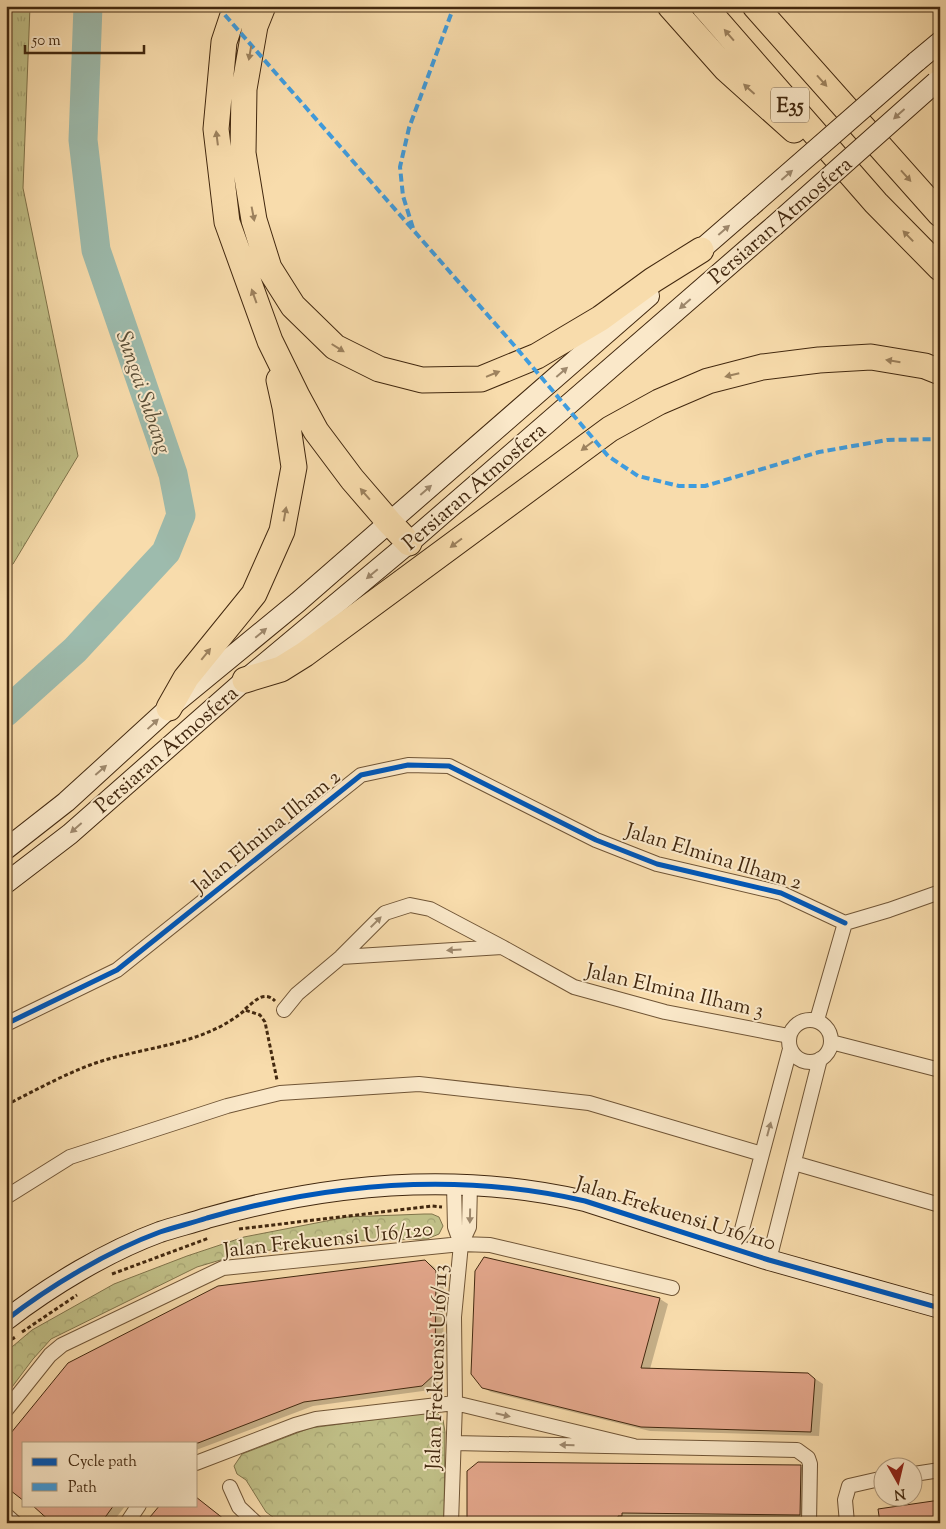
<svg xmlns="http://www.w3.org/2000/svg" width="946" height="1529" font-family="'Sorts Mill Goudy',serif">
	<defs>
		<pattern id="grass-tufts" width="24" height="20" patternUnits="userSpaceOnUse" patternTransform="scale(1.25)"><rect width="24" height="20" fill="#c0bf87"/><path d="M3 7l-1-3M5 7V3M7 7l1-3M15 17l-1-3M17 17v-4M19 17l1-3" fill="none" stroke="#a6a473"/></pattern>
		<pattern id="park-crowns" width="20" height="18" patternUnits="userSpaceOnUse" patternTransform="scale(1.25)"><rect width="20" height="18" fill="#c0bf87"/><path d="M2 6a3 3 0 1 1 6 0M12 15a3 3 0 1 1 6 0" fill="none" stroke="#a6a473"/></pattern>
	</defs>
	<rect width="100%" height="100%" fill="#f8dcac"/>
	<filter id="stains"><feTurbulence type="fractalNoise" baseFrequency=".004" numOctaves="4"/><feColorMatrix values="0 0 0 0 .2 0 0 0 0 .09 0 0 0 0 .02 0 0 0 .5 -.17"/></filter>
	<radialGradient id="worn" r=".72"><stop offset=".6" stop-color="#630" stop-opacity="0"/><stop offset="1" stop-color="#630" stop-opacity=".3"/></radialGradient>
	<!-- grass -->
	<path fill="url(#grass-tufts)" stroke="#81744b" d="M6,6H30L23,188L78,456L13,564L6,567Z"/>
	<!-- park -->
	<path fill="url(#park-crowns)" stroke="#81744b" d="M424,1214H432L439,1217L443,1226L439,1234L427,1239L354,1241L244,1253L197,1267L51,1339L33,1359L6,1395V1352L32,1330L114,1284L187,1256L244,1237L347,1217Z
		M431,1412L438,1414L443,1420L445,1432L444,1523H281L266,1512L246,1480L237,1474L234,1466L242,1454L310,1428Z"/>
	<!-- shadow -->
	<path fill="#0003" d="M484,1258L660,1299L668,1304L650,1369L808,1374L823,1384L819,1436L650,1431L491,1392L482,1387Z
		M425,1261L433,1266L444,1277L443,1378L430,1390L313,1406L196,1450V1443L6,1441Z
		M801,1467L809,1471V1523H468Z
		M196,1497L229,1523H147L196,1505Z
		M32,1505H126L112,1523H54Z"/>
	<g fill="none" stroke-linecap="round" stroke-linejoin="round">
		<!-- river -->
		<path stroke="#9dbbad" stroke-width="29" d="M6,712L75,650L166,552L181,515L173,474L96,250L83,140L88,6"/>
	</g>
	<!-- building -->
	<path fill="#e5a88d" stroke="#42280f" d="M484,1257L660,1298L641,1368L808,1373L815,1379L811,1432L641,1427L482,1388L471,1374L475,1271Z
		M425,1260L436,1271L435,1374L422,1386L304,1402L198,1443H24V1501L6,1487V1439L68,1363L218,1286Z
		M478,1462L801,1465L800,1515L622,1513V1516H618V1523H467V1471Z
		M196,1497L229,1523H145L160,1505H196Z
		M940,1500V1523H880L878,1509Z
		M32,1505H114L101,1523H52Z"/>
	<g fill="none" stroke-linecap="round" stroke-linejoin="round">
		<defs>
			<path id="street" d="M845,923L889,910L940,892
				M341,957L502,947
				M284,1010L297,994L341,957L385,913L410,905L430,909L502,947L574,987L665,1012L789,1036
				M789 1041a21 21 0 1 1 42 0a21 21 0 1 1-42 0Z
				M817,1020L845,923
				M6,1024L117,970L361,775L408,765L449,766L596,840L657,864L781,893L845,923
				M831,1042L940,1070
				M794,1163L940,1205
				M454,1185L455,1227L461,1244
				M6,1197L70,1157L227,1106L280,1093L419,1084L589,1103L762,1154
				M737,1248L790,1049
				M769,1260L820,1059
				M6,1410L50,1355L62,1345L223,1268L461,1244L490,1245L672,1288
				M454,1443L797,1450L808,1458L810,1464L809,1523
				M196,1463L295,1425L316,1419L455,1403L634,1446
				M914,1474L940,1470
				M230,1487L239,1507L256,1523
				M6,1515L15,1523
				M127,1523L139,1505
				M451,1523L455,1403L454,1317L461,1244L469,1227L470,1185
				M847,1523L845,1500L849,1486L884,1478"/>
			<path id="secondary" d="M916,62L940,42
				M689,260L750,207
				M6,849L66,802L169,708L298,602L649,296
				M6,883L70,834L245,680L409,543L774,226
				M6,1320C50,1286 108,1251 160,1232C175,1227 192,1223 207,1218C330,1183 460,1172 585,1201L769,1260L940,1308"/>
			<path id="highway" d="M236,6L224,42L216,129L227,222L270,341L297,396L316,431L352,479L389,522L409,543
				M263,6L255,26L244,89L243,153L254,220L269,268L293,306L335,347L379,369L422,380L481,379L537,356L601,318L653,280L701,250
				M670,6L726,69L794,130
				M704,6L876,203L940,268
				M755,6L940,214
				M245,680L281,669L305,654L610,429L659,402L708,381L762,367L819,360L871,357L925,366L940,372
				M169,708L186,678L254,594L282,531L294,467L285,407L279,380"/>
		</defs>
		<!-- street casing -->
		<use href="#street" stroke="#705536" stroke-width="16"/>
		<!-- secondary casing -->
		<use href="#secondary" stroke="#42280f" stroke-width="22"/>
		<!-- highway casing -->
		<use href="#highway" stroke="#42280f" stroke-width="27"/>
		<!-- path -->
		<path stroke="#42280f" stroke-width="3" stroke-dasharray="4 2.5" stroke-linecap="butt" d="M245,1009C255,1001 264,990 275,1001
			M6,1105C34,1091 61,1076 90,1065C141,1046 202,1047 245,1010L260,1015L265,1022L277,1080
			M239,1229L432,1206L442,1207
			M112,1274L209,1238
			M22,1332L77,1295
			M6,1343L17,1336"/>
		<!-- street -->
		<use href="#street" stroke="#fae8c9" stroke-width="14"/>
		<!-- secondary -->
		<use href="#secondary" stroke="#fae8c9" stroke-width="20"/>
		<!-- highway -->
		<use href="#highway" stroke="#f8dcac" stroke-width="25"/>
		<defs>
			<path id="secondary-bridge" d="M750,207L916,62
				M774,226L936,82"/>
		</defs>
		<!-- secondary-bridge casing -->
		<use href="#secondary-bridge" stroke="#42280f" stroke-width="22" stroke-linecap="butt"/>
		<!-- secondary-bridge -->
		<use href="#secondary-bridge" stroke="#fae8c9" stroke-width="20"/>
		<!-- quiet -->
		<path stroke="#3f9cde" stroke-width="4" stroke-dasharray="8 4" stroke-linecap="butt" d="M217,6L513,344L608,456L638,476L679,486H705L819,452L887,440L940,439
			M413,228L403,196L400,167L409,128L454,6"/>
		<defs>
			<path id="cycleway" d="M6,1024L117,970L361,775L408,765L449,766L596,840L657,864L781,893L845,923
				M6,1320C50,1286 108,1251 160,1232C175,1227 192,1223 207,1218C330,1183 460,1172 585,1201L769,1260L940,1308"/>
		</defs>
		<!-- cycleway casing -->
		<use href="#cycleway" stroke="#fae8c9" stroke-width="8"/>
		<!-- cycleway -->
		<use href="#cycleway" stroke="#0057b8" stroke-width="5"/>
	</g>
	<!-- one-way arrows -->
	<defs><path id="oneway-solid" d="M-6-.8H1V-3.2L6.5 0L1 3.2V.8H-6Z" transform="scale(1.25)"/></defs>
	<g fill="#9d825e">
		<use href="#oneway-solid" transform="translate(729 35) rotate(-131)"/>
		<use href="#oneway-solid" transform="translate(250 53) rotate(100)"/>
		<use href="#oneway-solid" transform="translate(822 81) rotate(48)"/>
		<use href="#oneway-solid" transform="translate(749 89) rotate(-138)"/>
		<use href="#oneway-solid" transform="translate(217 138) rotate(-97)"/>
		<use href="#oneway-solid" transform="translate(906 176) rotate(48)"/>
		<use href="#oneway-solid" transform="translate(253 214) rotate(79)"/>
		<use href="#oneway-solid" transform="translate(908 236) rotate(-134)"/>
		<use href="#oneway-solid" transform="translate(254 296) rotate(-110)"/>
		<use href="#oneway-solid" transform="translate(338 348) rotate(32)"/>
		<use href="#oneway-solid" transform="translate(893 361) rotate(-171)"/>
		<use href="#oneway-solid" transform="translate(493 374) rotate(-22)"/>
		<use href="#oneway-solid" transform="translate(732 375) rotate(166)"/>
		<use href="#oneway-solid" transform="translate(587 446) rotate(143)"/>
		<use href="#oneway-solid" transform="translate(365 494) rotate(-131)"/>
		<use href="#oneway-solid" transform="translate(285 514) rotate(-80)"/>
		<use href="#oneway-solid" transform="translate(456 543) rotate(143)"/>
		<use href="#oneway-solid" transform="translate(206 654) rotate(-51)"/>
	</g>
	<g fill="#9e886c">
		<use href="#oneway-solid" transform="translate(899 114) rotate(138)"/>
		<use href="#oneway-solid" transform="translate(787 175) rotate(-41)"/>
		<use href="#oneway-solid" transform="translate(724 230) rotate(-41)"/>
		<use href="#oneway-solid" transform="translate(685 304) rotate(139)"/>
		<use href="#oneway-solid" transform="translate(562 372) rotate(-41)"/>
		<use href="#oneway-solid" transform="translate(426 490) rotate(-41)"/>
		<use href="#oneway-solid" transform="translate(372 574) rotate(140)"/>
		<use href="#oneway-solid" transform="translate(261 633) rotate(-40)"/>
		<use href="#oneway-solid" transform="translate(153 724) rotate(-43)"/>
		<use href="#oneway-solid" transform="translate(101 770) rotate(-41)"/>
		<use href="#oneway-solid" transform="translate(76 828) rotate(139)"/>
		<use href="#oneway-solid" transform="translate(376 922) rotate(-45)"/>
		<use href="#oneway-solid" transform="translate(454 950) rotate(176)"/>
		<use href="#oneway-solid" transform="translate(769 1129) rotate(-75)"/>
		<use href="#oneway-solid" transform="translate(470 1216) rotate(91)"/>
		<use href="#oneway-solid" transform="translate(503 1415) rotate(13)"/>
		<use href="#oneway-solid" transform="translate(567 1445) rotate(-179)"/>
	</g>
	<g text-anchor="middle" stroke-width="4" stroke-linejoin="round" paint-order="stroke">
		<!-- shield labels -->
		<rect fill="#fae8c9" stroke="#796247" stroke-width="1" x="771" y="87.5" width="38" height="35" rx="4"/>
		<g font-size="20" font-weight="bold" fill="#42280f">
			<text x="790" y="112">E35</text>
		</g>
		<!-- street labels -->
		<g font-size="21" fill="#42280f" stroke="#fae8c9">
			<text transform="translate(780 220) rotate(-41)" y="7">Persiaran Atmosfera</text>
			<text transform="translate(474 486) rotate(-41)" y="7">Persiaran Atmosfera</text>
			<text transform="translate(166 749) rotate(-41)" y="7">Persiaran Atmosfera</text>
			<text transform="translate(266 831) rotate(-39)" y="7">Jalan Elmina Ilham 2</text>
			<text transform="translate(714 856) rotate(17)" y="7">Jalan Elmina Ilham 2</text>
			<text transform="translate(675 990) rotate(13)" y="7">Jalan Elmina Ilham 3</text>
			<text transform="translate(676 1213) rotate(17)" y="7">Jalan Frekuensi U16/110</text>
			<text transform="translate(328 1239) rotate(-6)" y="7">Jalan Frekuensi U16/120</text>
			<text transform="translate(436 1367) rotate(-88)" y="7">Jalan Frekuensi U16/113</text>
		</g>
		<!-- water labels -->
		<g font-size="22" font-style="italic" fill="#594d36" stroke="#fae8c9">
			<text transform="translate(145 392) rotate(71)" y="8">Sungai Subang</text>
		</g>
	</g>
	<!-- margin -->
	<rect width="946" height="1529" fill="none" stroke="#f8dcac" stroke-width="25"/>
	<rect x="8" y="8" width="931" height="1514" fill="none" stroke="#42280f" stroke-width="2.5"/>
	<rect x="12" y="12" width="921" height="1504" fill="none" stroke="#42280f"/>
	<!-- legend -->
	<rect x="22" y="1442" width="175" height="65" fill="#fae8c9" stroke="#b09b7f"/>
	<rect x="32" y="1458" width="25" height="8" fill="#0057b8" stroke="#b09b7f"/>
	<text x="68" y="1466" font-size="15" fill="#42280f">Cycle path</text>
	<rect x="32" y="1483" width="25" height="8" fill="#3f9cde" stroke="#b09b7f"/>
	<text x="68" y="1492" font-size="15" fill="#42280f">Path</text>
	<!-- north arrow -->
	<g transform="translate(898 1482) rotate(172)"><circle r="24" fill="#fae8c9" stroke="#b09b7f"/>
	<path d="M0-4L9 19L0 12L-9 19Z" fill="#8f2418"/>
	<text y="-8" font-size="14" font-weight="bold" text-anchor="middle" fill="#42280f">N</text>
	</g>
	<!-- scale -->
	<path d="M25 45v8h119v-8" fill="none" stroke="#42280f" stroke-width="2.5"/>
	<text x="32" y="45" font-size="15" fill="#42280f" stroke="#fae8c9" stroke-width="4" paint-order="stroke">50 m</text>
	<rect width="100%" height="100%" filter="url(#stains)"/>
	<rect width="100%" height="100%" fill="url(#worn)"/>
</svg>
